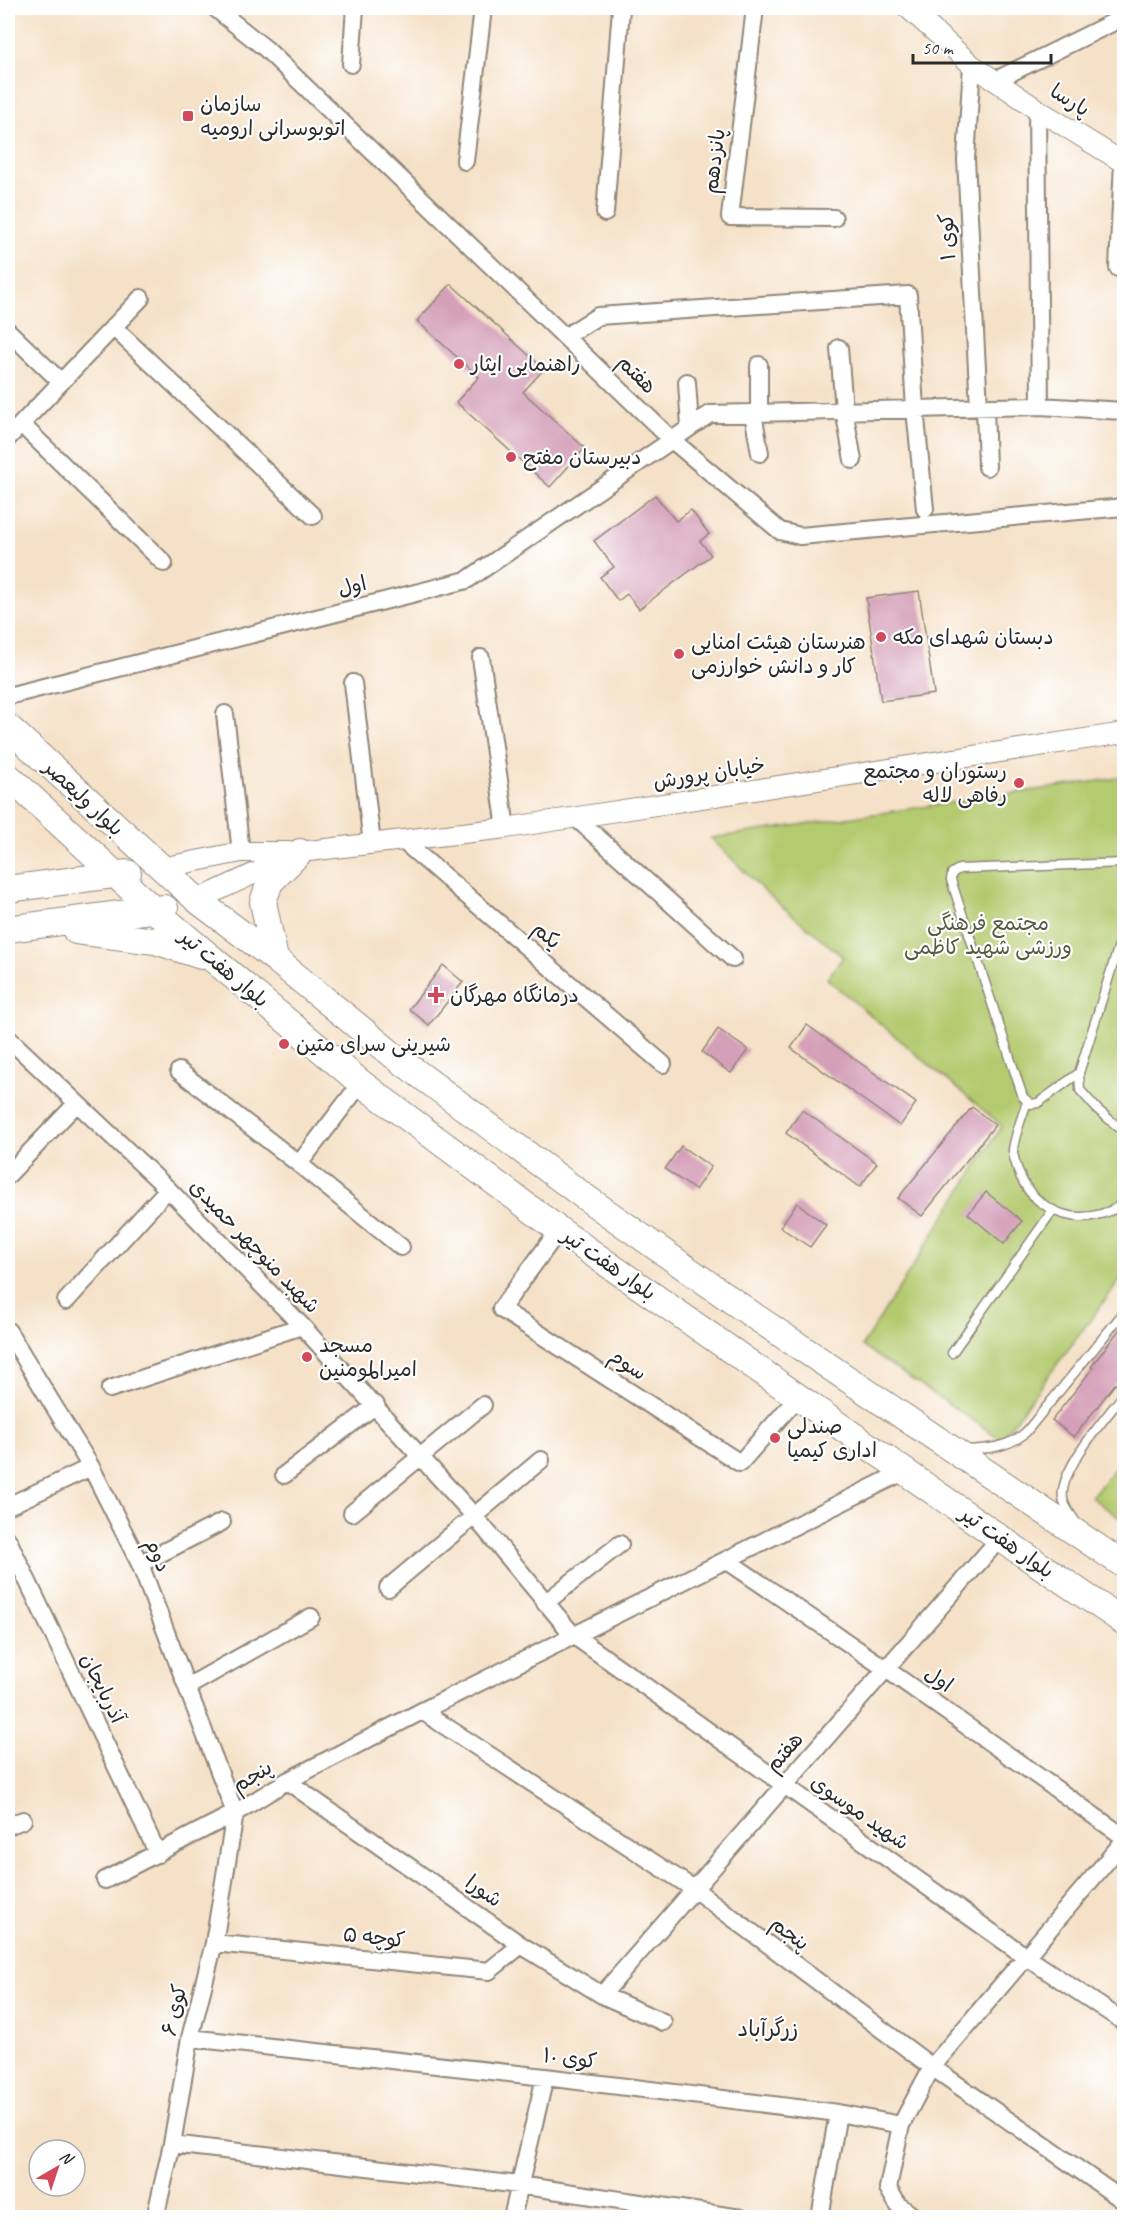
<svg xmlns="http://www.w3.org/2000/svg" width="1132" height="2225" font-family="Caveat,'Playpen Sans Arabic',sans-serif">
	<rect width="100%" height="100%" fill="#fff"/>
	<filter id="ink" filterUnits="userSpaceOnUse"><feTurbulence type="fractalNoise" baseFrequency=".0167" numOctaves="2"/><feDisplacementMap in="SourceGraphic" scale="12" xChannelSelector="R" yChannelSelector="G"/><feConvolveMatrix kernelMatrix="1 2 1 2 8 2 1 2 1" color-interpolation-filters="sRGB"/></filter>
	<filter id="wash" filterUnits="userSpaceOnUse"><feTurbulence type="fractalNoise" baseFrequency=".008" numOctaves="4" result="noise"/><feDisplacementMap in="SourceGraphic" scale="24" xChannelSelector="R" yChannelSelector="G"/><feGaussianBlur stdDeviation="1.35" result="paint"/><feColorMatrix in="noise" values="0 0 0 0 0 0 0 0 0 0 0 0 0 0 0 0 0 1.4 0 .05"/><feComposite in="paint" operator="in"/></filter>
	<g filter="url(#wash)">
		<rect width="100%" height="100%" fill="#f5e1c7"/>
		<!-- green -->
		<path fill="#b4ca6e" stroke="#707a4c" stroke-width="1.5" d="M1124,777V1275L1001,1439L862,1346L1002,1126L827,979L843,957L766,893L711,838Z
			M1124,1457V1521L1091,1497Z"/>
		<g id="blocks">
			<!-- building -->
			<path fill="#d49fb8" d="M451,284L544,369L523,392L585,448L550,487L456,402L479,377L417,321Z
				M655,495L676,521L691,510L709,534L700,541L711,555L639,609L627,594L618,601L600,577L614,567L594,541Z
				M919,591L934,694L881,701L866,598Z
				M443,965L463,982L429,1025L409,1009Z
				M807,1025L916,1103L900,1126L791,1048Z
				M718,1029L748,1050L731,1073L702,1052Z
				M972,1107L995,1125L922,1216L898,1198Z
				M802,1110L877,1163L860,1187L786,1133Z
				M681,1146L711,1167L695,1190L665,1169Z
				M986,1192L1022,1221L1004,1244L968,1214Z
				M797,1203L826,1225L810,1247L780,1227Z
				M1125,1322V1374L1116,1385L1115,1384L1074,1437L1052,1420L1093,1368L1091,1367Z"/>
		</g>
	</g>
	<g filter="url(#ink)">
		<use href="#blocks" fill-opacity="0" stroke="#908679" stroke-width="1.5"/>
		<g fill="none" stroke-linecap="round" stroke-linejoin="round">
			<defs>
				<path id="service" d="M1124,929L1079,1073L1080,1090L1097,1109L1124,1132
					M1079,1073L1038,1103L1031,1104L1023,1097L951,880L952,873L959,869L1124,863
					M1027,1102C1023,1114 1013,1140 1013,1151C1013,1155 1015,1161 1016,1164C1026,1202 1063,1225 1101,1214C1111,1211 1117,1209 1124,1201
					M952,1353L1053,1210
					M964,1450C986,1449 1009,1448 1026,1432L1124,1312
					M1077,1524C1073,1517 1064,1507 1063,1499C1058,1470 1107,1417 1124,1394"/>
				<path id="minor" d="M215,8L266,49L672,440L780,531L800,536L1124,507
					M755,8L730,217L834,218
					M351,64L355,8
					M972,65L966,159L979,407
					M996,80L1124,17
					M1037,109L1040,406
					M465,161L483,8
					M605,213L621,8
					M1118,268L1123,162
					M113,327L313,516
					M8,331L61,382
					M566,336L598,316L908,295L915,409L925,509
					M839,348L844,410L853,460
					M687,382L690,427
					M985,407L987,467
					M753,413L760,453
					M759,413V365
					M21,424L164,563
					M8,438L141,298
					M481,658L506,828
					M353,683L372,844
					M8,696L467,580L710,414L1040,406L1124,411
					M225,714L241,852
					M575,817L733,959
					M403,841L663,1064
					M8,1038L168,1189L302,1326L475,1517L573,1635L1025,1956L1124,2022
					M179,1071L299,1164L361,1083
					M299,1164L401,1247
					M8,1175L76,1104
					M559,1230L501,1309L740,1463L798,1397
					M66,1301L168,1189
					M8,1331L91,1467L140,1564L235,1813L214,1943L190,2038L172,2144L155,2218
					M110,1389L302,1326
					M284,1475L376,1405
					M8,1506L91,1467
					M352,1513L483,1405
					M8,1540L158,1854
					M726,1560L886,1669L1124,1837
					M140,1564L222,1522
					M388,1588L541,1460
					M545,1603L620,1544
					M187,1687L311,1617
					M422,1711L694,1889L932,2067L1124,2201
					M287,1781L521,1945L602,1995L663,2022
					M8,1826L23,1820
					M105,1880L235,1813L287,1781L422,1711L905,1471
					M214,1943L489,1971L521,1945
					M602,1995L1000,1538
					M190,2038L545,2077L838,2113L820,2218
					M838,2113L901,2125
					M172,2144L519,2185L741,2218
					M512,2218L545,2077
					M916,2218L898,2205L888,2188L901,2125L932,2067L1124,1841"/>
				<path id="tertiary" d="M908,8L972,65L1037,109L1124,163
					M161,868L241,852H300L506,828L1124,733
					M197,900L290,857"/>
				<path id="primary" d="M8,727L197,900L275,959L393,1055L585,1197L754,1316L1124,1565
					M8,776L154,910L361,1083L559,1230L1000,1538L1124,1622
					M8,889L128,873
					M8,929L165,908
					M76,931L155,941L201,956
					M275,959L263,902L270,882L300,852"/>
			</defs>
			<!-- service casing -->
			<use href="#service" stroke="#908679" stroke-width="11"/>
			<!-- minor casing -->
			<use href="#minor" stroke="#908679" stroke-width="20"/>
			<!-- tertiary casing -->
			<use href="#tertiary" stroke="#908679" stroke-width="22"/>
			<!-- primary casing -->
			<use href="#primary" stroke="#908679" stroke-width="28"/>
			<!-- service -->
			<use href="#service" stroke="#fff" stroke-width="8"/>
			<!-- minor -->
			<use href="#minor" stroke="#fff" stroke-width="16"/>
			<!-- tertiary -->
			<use href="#tertiary" stroke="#fff" stroke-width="20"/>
			<!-- primary -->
			<use href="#primary" stroke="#fff" stroke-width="26"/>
		</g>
	</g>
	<!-- markers -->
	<g fill="#d1495b" stroke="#fff" stroke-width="2">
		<rect x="182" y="110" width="12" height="12" rx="3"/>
		<circle cx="459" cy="364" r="6"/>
		<circle cx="511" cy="457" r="6"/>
		<circle cx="881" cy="637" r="6"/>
		<circle cx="679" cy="654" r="6"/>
		<circle cx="1019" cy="783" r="6"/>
		<path d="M433 986h6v6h6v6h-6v6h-6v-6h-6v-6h6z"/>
		<circle cx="284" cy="1044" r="6"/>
		<circle cx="307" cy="1357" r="6"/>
		<circle cx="775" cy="1438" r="6"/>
	</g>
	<g text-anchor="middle" stroke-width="4.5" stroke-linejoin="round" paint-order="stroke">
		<!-- street labels -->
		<g font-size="21" fill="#2b2b2b" stroke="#fff">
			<text transform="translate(1070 100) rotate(32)" y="7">پارسا</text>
			<text transform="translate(714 161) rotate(-83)" y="7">پانزدهم</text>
			<text transform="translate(947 237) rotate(-93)" y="7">کوی ۱</text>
			<text transform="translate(637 374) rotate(45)" y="7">هفتم</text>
			<text transform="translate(352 586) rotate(-14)" y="7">اول</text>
			<text transform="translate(709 773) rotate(-9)" y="7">خیابان پرورش</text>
			<text transform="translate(84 798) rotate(43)" y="7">بلوار ولیعصر</text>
			<text transform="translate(547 935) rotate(41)" y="7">یکم</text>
			<text transform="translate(224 968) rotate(40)" y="7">بلوار هفت تیر</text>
			<text transform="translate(255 1246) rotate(46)" y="7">شهبد منوچهر حمیدی</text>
			<text transform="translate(609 1264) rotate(35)" y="7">بلوار هفت تیر</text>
			<text transform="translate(628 1364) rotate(33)" y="7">سوم</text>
			<text transform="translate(1007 1542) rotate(35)" y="7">بلوار هفت تیر</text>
			<text transform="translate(158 1555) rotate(66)" y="7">دوم</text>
			<text transform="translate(939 1679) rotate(35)" y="7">اول</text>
			<text transform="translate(103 1688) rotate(64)" y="7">آذربایجان</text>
			<text transform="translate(784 1752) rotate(-49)" y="7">هفتم</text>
			<text transform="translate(252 1776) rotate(-31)" y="7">پنجم</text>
			<text transform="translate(860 1812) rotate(35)" y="7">شهید موسوی</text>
			<text transform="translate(484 1891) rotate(35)" y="7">شورا</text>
			<text transform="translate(790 1933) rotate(37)" y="7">پنجم</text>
			<text transform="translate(374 1937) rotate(6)" y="7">کوچه ۵</text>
			<text transform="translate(174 2010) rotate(-77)" y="7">کوی ۶</text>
			<text transform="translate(570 2058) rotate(7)" y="7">کوی ۱۰</text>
		</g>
		<!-- poi labels -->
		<g font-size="21" fill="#2b2b2b" stroke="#fff" text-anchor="start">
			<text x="200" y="111">سازمان<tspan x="200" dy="24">اتوبوسرانی ارومیه</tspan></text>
			<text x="471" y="371">راهنمایی ایثار</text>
			<text x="523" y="464">دبیرستان مفتح</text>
			<text x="893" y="644">دبستان شهدای مکه</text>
			<text x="691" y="649">هنرستان هیئت امنایی<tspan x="691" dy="24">کار و دانش خوارزمی</tspan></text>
			<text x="1007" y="778" text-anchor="end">رستوران و مجتمع<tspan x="1007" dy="24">رفاهی لاله</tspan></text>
			<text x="450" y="1002">درمانگاه مهرگان</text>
			<text x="296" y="1051">شیرینی سرای متین</text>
			<text x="319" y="1352">مسجد<tspan x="319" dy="24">امیرالمومنین</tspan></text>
			<text x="787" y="1433">صندلی<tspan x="787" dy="24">اداری کیمیا</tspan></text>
		</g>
		<!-- park labels -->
		<g font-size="21" fill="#545b3f" stroke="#fff">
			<text x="988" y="930">مجتمع فرهنگی<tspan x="988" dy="24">ورزشی شهید کاظمی</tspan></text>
		</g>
		<!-- neighbourhood labels -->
		<g font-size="22" fill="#2b2b2b" stroke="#fff">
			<text x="768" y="2036">زرگرآباد</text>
		</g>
	</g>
	<!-- margin -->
	<rect width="1132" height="2225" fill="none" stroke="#fff" stroke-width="30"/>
	<!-- north arrow -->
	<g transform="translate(57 2168) rotate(39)"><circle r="28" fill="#ffffff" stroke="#aaaaaa" stroke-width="1.5"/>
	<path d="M0-4.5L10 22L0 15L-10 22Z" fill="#d1495b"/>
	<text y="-9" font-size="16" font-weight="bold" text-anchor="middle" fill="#2b2b2b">N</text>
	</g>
	<!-- scale -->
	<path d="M913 54v9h138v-9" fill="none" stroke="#2b2b2b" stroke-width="3"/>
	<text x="922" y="54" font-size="18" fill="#2b2b2b" stroke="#ffffff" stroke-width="4.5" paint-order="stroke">50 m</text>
</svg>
